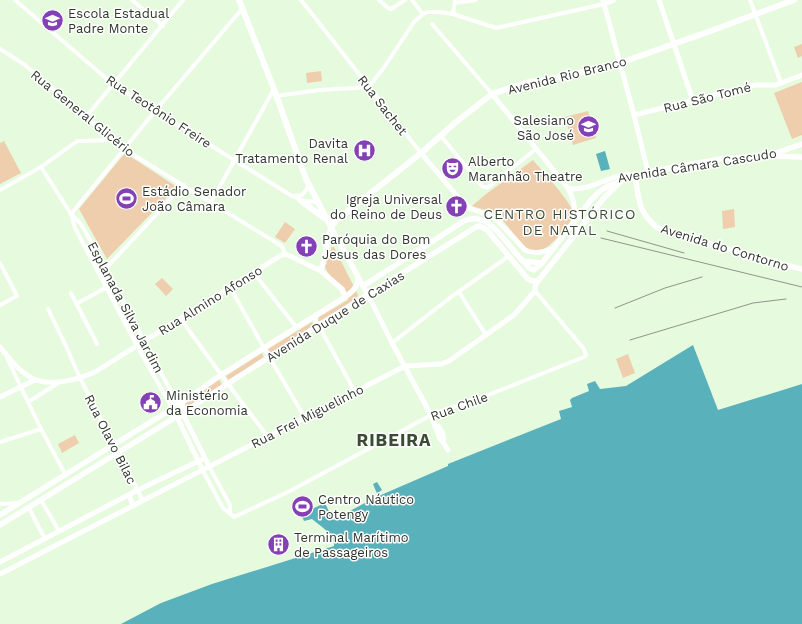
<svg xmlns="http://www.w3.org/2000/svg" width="802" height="624" font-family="'Work Sans',sans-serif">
	<rect width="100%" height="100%" fill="#e6fade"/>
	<!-- green -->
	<path fill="#eeceac" d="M802,44V56L798,58L794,47Z
		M321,71L322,81L307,83L306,73Z
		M802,82V135L792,139L774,93Z
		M588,111L596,138L573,145L565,117Z
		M4,141L21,173L0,184V143Z
		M125,153L177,187L107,259L79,209Z
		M533,160C543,172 570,200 574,214C572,221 566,226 562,232C553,243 540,258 525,247L499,216L485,210L472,206L486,194Z
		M734,209L735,227L723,229L722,211Z
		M285,222L295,229L285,243L275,237Z
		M332,247H334L358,295L356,299L320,323L318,321L319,317L348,300C347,284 331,282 325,267Z
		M162,278L173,289L166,296L155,284Z
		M312,322L314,326L271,354L268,349Z
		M262,353L264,358L228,380L226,376Z
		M628,354L635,373L623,378L616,359Z
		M219,379L222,385L187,408L183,402Z
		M75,435L79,443L62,453L58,444Z"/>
	<!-- water -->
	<path fill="#59b1bb" d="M605,151L610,169L601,171L596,154Z
		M693,345L718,410L802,384V624H121L161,603L212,584L334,546C335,534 320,526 312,519L304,521L301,514L325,503L333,520L378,496L373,484L377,482L382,490L379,492L381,495L448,466V464L561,419L559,411L572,407L570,400L572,398L589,391L587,384L595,381L600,389L626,386Z"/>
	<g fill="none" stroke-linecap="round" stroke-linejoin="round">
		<!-- minor -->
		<path stroke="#fff" stroke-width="4" d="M15,0L114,85L292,196L304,201L317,202
			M132,0L163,26
			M301,0L421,153
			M379,0L388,8L391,9L405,0
			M412,0L423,14
			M750,0L781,83
			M455,3L476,0
			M453,14L455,0
			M432,24L492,94
			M0,49L25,65L124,149L280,245L283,248L285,254
			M276,96L320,90L369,87L385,66L414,22L423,14L428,12H440L453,14L496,28L604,4
			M86,117L183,0
			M441,136L482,186L487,188L536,149
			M41,167L71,214L81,224L106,268L177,403
			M0,190L41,167L73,144L78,141L113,140
			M293,196L302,195L307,189L308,183
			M211,202L274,89
			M71,214L156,110L242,9
			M71,214L75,228L137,346L171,406
			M0,263L17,296L0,305
			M106,268L184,185
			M253,272L297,328
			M230,287L264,348L305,418
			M459,292L486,335
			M71,293L97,344
			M76,304L107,287
			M48,309L66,346L80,378L143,501
			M314,317L355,392
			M180,318L228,384L268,437
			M392,343L447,300L509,256
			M7,358L41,429L65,474
			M28,402L60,382
			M0,442L41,429
			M209,466L230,505V513
			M202,469L223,508L234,517L290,491L435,413L483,397L584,357L586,355L584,349L535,291
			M41,500L59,531
			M0,504L18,503
			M29,508L45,539"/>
		<!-- tertiary -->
		<path stroke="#fff" stroke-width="5" d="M603,0L634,115L648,172
			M659,0L693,101
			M604,4L614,0
			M492,94L568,188C574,199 576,208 575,221
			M634,115L755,85H776L802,75
			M421,153L463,203L471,209L494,217L525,250C535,255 545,252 554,248
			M568,188C588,194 621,168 635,176
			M368,295L392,343L431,415L440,439L443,442L448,450
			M0,347C9,358 20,373 34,379C51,387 79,379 95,372L280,256L285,254L290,256L321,271
			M0,397L35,380
			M183,414L209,466
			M177,417L202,469
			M435,424C440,427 445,435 443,442
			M129,495L133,506
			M0,562L138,490L205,458
			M0,574L405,366L441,364L449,361L514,315L535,291V286L538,281"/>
		<!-- secondary -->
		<path stroke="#fff" stroke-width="5.5" d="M774,156L802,157
			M635,176C639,199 638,213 658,228L761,259L802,269
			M331,227L368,295
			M523,261L542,263
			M363,286L464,221C485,212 498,232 510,246C516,254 523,261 529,268L534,270L542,263L591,200L599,192L608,186L648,172L720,159L770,155L802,144
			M345,297C352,292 358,287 358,278
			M170 410a7 7 0 1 1 14 0a7 7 0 1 1-14 0Z
			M180,404L221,375L345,297L342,289L321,271L331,227
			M184,412L319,325L476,227L480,226L487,230L528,279L532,281H538L604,198L620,182
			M0,515L170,410
			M0,525L176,417"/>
		<!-- primary -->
		<path stroke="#fff" stroke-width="6" d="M239,0L274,89L306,179L331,227L338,219L421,153L456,122L492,94L525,83L566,76L620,63L716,29L794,0
			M300,200L324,218"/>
		<!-- tram -->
		<path stroke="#8a9885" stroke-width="1" d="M607,231L684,253
			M601,238L802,287
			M615,308L665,288L702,277
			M630,340L753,303L786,299"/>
	</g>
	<!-- icons -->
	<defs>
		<symbol id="school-disc" viewBox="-11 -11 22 22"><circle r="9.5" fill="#8441b5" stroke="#fff"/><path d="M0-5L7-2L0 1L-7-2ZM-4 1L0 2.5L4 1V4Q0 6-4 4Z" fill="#fff"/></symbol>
		<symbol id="hospital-disc" viewBox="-11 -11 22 22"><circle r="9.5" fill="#8441b5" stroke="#fff"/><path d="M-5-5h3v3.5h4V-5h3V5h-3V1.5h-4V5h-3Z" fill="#fff"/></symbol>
		<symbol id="theatre-disc" viewBox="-11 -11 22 22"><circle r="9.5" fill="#8441b5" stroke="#fff"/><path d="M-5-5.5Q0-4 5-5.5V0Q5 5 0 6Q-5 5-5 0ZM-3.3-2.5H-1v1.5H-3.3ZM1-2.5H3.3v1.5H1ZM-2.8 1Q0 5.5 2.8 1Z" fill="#fff"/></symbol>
		<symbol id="stadium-disc" viewBox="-11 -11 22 22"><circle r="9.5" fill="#8441b5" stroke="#fff"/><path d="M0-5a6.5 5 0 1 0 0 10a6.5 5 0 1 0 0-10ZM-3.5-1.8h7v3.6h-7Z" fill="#fff"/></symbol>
		<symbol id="church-disc" viewBox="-11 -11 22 22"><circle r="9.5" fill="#8441b5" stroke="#fff"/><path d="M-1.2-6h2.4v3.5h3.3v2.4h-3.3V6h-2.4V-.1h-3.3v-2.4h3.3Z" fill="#fff"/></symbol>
		<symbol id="civic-disc" viewBox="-11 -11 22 22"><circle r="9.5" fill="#8441b5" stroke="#fff"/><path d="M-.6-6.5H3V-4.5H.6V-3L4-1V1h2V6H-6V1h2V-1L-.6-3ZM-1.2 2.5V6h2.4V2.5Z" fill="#fff"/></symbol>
		<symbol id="building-disc" viewBox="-11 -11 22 22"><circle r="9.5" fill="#8441b5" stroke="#fff"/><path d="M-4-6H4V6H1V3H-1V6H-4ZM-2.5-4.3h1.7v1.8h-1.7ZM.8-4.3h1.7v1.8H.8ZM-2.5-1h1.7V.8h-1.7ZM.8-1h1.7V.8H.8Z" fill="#fff"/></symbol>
	</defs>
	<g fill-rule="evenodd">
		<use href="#school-disc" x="40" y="8" width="25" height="25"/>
		<use href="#school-disc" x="576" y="114" width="25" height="25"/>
		<use href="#hospital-disc" x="352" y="138" width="25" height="25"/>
		<use href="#theatre-disc" x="440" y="156" width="25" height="25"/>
		<use href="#stadium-disc" x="114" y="186" width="25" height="25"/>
		<use href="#church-disc" x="444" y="194" width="25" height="25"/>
		<use href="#church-disc" x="294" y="234" width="25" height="25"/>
		<use href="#civic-disc" x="138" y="390" width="25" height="25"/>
		<use href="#stadium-disc" x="290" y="494" width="25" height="25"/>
		<use href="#building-disc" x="266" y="532" width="25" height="25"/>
	</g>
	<g text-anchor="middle" stroke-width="3" stroke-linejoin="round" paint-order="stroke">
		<!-- poi labels -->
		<g font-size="13" fill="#2f372c" stroke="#fff" text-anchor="start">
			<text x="68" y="18">Escola Estadual<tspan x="68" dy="15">Padre Monte</tspan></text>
			<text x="574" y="125" text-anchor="end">Salesiano<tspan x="574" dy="15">São José</tspan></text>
			<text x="348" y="148" text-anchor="end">Davita<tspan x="348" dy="15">Tratamento Renal</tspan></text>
			<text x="468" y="166">Alberto<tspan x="468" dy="15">Maranhão Theatre</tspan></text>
			<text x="142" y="196">Estádio Senador<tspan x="142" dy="15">João Câmara</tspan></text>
			<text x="442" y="204" text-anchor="end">Igreja Universal<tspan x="442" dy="15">do Reino de Deus</tspan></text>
			<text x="322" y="244">Paróquia do Bom<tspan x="322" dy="15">Jesus das Dores</tspan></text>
			<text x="166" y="400">Ministério<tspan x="166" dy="15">da Economia</tspan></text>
			<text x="318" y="504">Centro Náutico<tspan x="318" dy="15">Potengy</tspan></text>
			<text x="294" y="542">Terminal Marítimo<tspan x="294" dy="15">de Passageiros</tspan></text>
		</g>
		<!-- street labels -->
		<g font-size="13" fill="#2f372c" stroke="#fff">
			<text transform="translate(567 75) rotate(-14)" y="5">Avenida Rio Branco</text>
			<text transform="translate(707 97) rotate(-14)" y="5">Rua São Tomé</text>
			<text transform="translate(383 105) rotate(52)" y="5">Rua Sachet</text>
			<text transform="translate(159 111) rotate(33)" y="5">Rua Teotônio Freire</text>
			<text transform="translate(83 113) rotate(39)" y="5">Rua General Glicério</text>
			<text transform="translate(697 165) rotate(-9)" y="5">Avenida Câmara Cascudo</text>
			<text transform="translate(725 247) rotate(17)" y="5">Avenida do Contorno</text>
			<text transform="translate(210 300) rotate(-32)" y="5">Rua Almino Afonso</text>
			<text transform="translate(126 307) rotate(62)" y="5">Esplanada Silva Jardim</text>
			<text transform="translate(335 316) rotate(-32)" y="5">Avenida Duque de Caxias</text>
			<text transform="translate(459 406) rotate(-20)" y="5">Rua Chile</text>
			<text transform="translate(307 416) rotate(-27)" y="5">Rua Frei Miguelinho</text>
			<text transform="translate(111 439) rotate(63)" y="5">Rua Olavo Bilac</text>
		</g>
		<!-- neighbourhood labels -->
		<g font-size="14" letter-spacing="1" fill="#3b4c35" stroke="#fff">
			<text x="560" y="219">CENTRO HISTÓRICO<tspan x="560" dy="16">DE NATAL</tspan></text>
		</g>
		<!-- district labels -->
		<g font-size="17" font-weight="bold" letter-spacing="1" fill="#3b4c35" stroke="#fff">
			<text x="394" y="446">RIBEIRA</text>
		</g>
	</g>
</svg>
